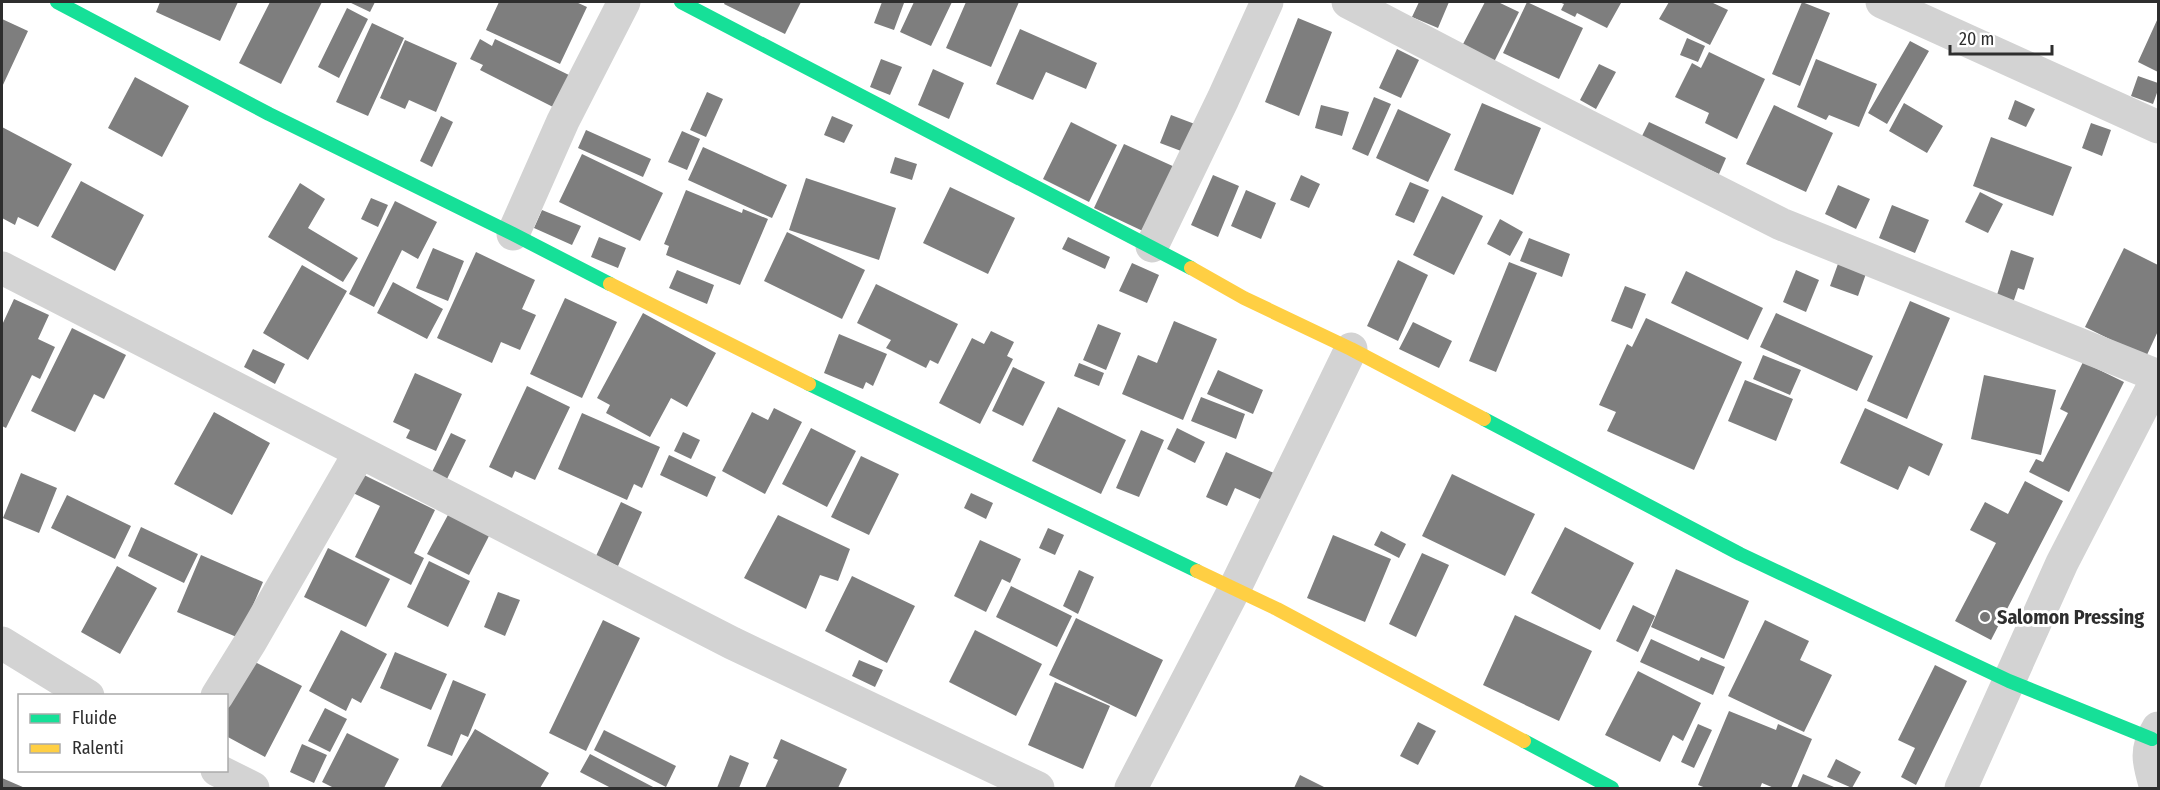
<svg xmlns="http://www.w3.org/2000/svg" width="2160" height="790" font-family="'Fira Sans Condensed',sans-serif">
	<rect width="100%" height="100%" fill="#fff"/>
	<!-- building -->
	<path fill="#7e7e7e" d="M160,2H238L220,41L156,12Z
		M270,2H322L281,84L239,63Z
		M349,2H375L370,12Z
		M499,2H576L587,7L560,64L486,30Z
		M725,2H801L785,34L724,4Z
		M882,2L904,3L894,30L874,23Z
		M914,2H952L931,46L900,32Z
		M966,2H1019L991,67L946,48Z
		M1419,2H1449L1438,28L1412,17Z
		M1485,2H1498L1519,12L1494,62L1462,46Z
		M1527,2L1583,28L1559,79L1503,53Z
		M1559,2H1618L1621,3L1607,28L1577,13L1575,17L1561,10L1564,4Z
		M1669,2H1711L1728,10L1710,45L1659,19Z
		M1802,2L1830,13L1800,86L1772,74Z
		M347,8L368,19L339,78L318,67Z
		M1298,18L1332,32L1299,116L1265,102Z
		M2158,18V72L2138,62Z
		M2,19L28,31L2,87Z
		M372,23L404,38L368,116L336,102Z
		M1020,29L1097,63L1086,89L1046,72L1033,100L996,84Z
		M1687,38L1705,46L1698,62L1680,55Z
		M480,39L492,46L495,39L571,76L555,108L480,70L483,65L470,59Z
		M405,40L457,63L436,112L409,100L405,109L380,98Z
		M1910,41L1929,51L1887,124L1868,113Z
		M1397,49L1419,60L1401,98L1379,88Z
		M1709,52L1765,79L1737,139L1705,123L1709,113L1675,97L1692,63L1701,68Z
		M881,59L902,67L890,95L870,87Z
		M1816,59L1877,84L1859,127L1829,115L1826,120L1797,107Z
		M1599,64L1616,72L1596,109L1580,100Z
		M933,69L964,83L949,119L918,105Z
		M2138,76L2158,83V90L2153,104L2131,96Z
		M135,77L189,106L162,157L108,128Z
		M707,92L723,99L706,137L690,130Z
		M1374,97L1391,104L1368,156L1352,149Z
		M2015,100L2035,109L2026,127L2008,119Z
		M1482,103L1541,128L1513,195L1454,170Z
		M1904,103L1943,126L1927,153L1889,131Z
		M1321,105L1349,112L1342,136L1315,128Z
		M1774,105L1833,133L1806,192L1746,164Z
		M1398,109L1451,134L1428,182L1376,158Z
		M1171,115L1200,126L1189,154L1160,143Z
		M441,116L453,122L432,167L420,161Z
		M832,116L853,125L844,143L824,135Z
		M1071,122L1117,145L1089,202L1043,179Z
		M1649,122L1726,158L1719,174L1641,138Z
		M2091,123L2111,130L2102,156L2082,148Z
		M2,127L72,164L38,227L18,217L15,225L2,218Z
		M586,130L651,159L643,177L578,148Z
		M682,131L700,139L687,170L668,162Z
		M1991,137L2072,167L2053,216L1973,186Z
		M1124,144L1177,168L1147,233L1094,208Z
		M703,147L787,185L772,218L688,180Z
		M582,154L663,193L640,241L559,202Z
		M895,157L917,164L912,180L890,173Z
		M1213,175L1239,186L1218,237L1191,225Z
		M1301,175L1320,184L1309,208L1290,200Z
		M806,178L896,208L879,260L789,230Z
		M81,181L144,215L115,271L51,237Z
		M1410,182L1429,190L1414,223L1395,215Z
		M300,183L325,199L308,228L358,258L343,282L268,237Z
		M1838,185L1870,199L1856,229L1825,214Z
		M950,187L1015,218L988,274L923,243Z
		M686,190L742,213L743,209L768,219L740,285L666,255L669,246L664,244Z
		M1246,190L1276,203L1261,239L1231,226Z
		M1980,192L2003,204L1988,233L1965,222Z
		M1442,196L1483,216L1454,275L1413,255Z
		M371,198L388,205L378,227L361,219Z
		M395,201L437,222L418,259L402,250L374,307L349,294Z
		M1892,205L1929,220L1915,253L1879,238Z
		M542,210L581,226L572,245L534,228Z
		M1500,219L1523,232L1510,256L1487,244Z
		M787,232L865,270L842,319L764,281Z
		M599,237L626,248L618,268L591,257Z
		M1068,237L1110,257L1105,269L1062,249Z
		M1529,238L1570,254L1562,277L1520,261Z
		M433,248L464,261L448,301L416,288Z
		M2124,248L2158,265V331L2146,357L2085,327Z
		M2011,250L2034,258L2024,290L2018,288L2013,303L1996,298Z
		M476,252L535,280L522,309L536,315L520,350L501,342L492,363L437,338Z
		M1398,260L1428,275L1398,341L1367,326Z
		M1839,261L1867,271L1858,296L1830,286Z
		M1509,262L1537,273L1496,372L1469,361Z
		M1132,263L1159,275L1147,303L1119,291Z
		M302,265L347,291L308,360L263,333Z
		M677,270L714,285L707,304L669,288Z
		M1796,270L1819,280L1806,312L1783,302Z
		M1686,271L1763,308L1748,340L1671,303Z
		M393,282L443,309L427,339L377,313Z
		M876,284L958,324L938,364L930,360L926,368L886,348L891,340L857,323Z
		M1625,286L1646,294L1632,329L1611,321Z
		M565,298L617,322L582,398L530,374Z
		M14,299L49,315L38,339L55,347L40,379L32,375L6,428L2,426V325Z
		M1910,301L1950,318L1907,419L1867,401Z
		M643,313L716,353L687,407L671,398L650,437L606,413L610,405L597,398Z
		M1776,313L1873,356L1857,391L1760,347Z
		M1646,318L1742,362L1694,470L1607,431L1616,412L1599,405L1627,344L1632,347Z
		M1174,321L1217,339L1183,420L1122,394L1138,355L1157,363Z
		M1413,322L1452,341L1439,368L1399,349Z
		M1098,324L1121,333L1106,370L1083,360Z
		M72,328L126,355L104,399L94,394L75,432L31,411Z
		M991,331L1014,342L1007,356L1013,359L980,424L939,403L972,338L984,344Z
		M839,334L887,354L873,386L866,382L863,389L824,373Z
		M253,349L285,364L275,384L244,367Z
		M1763,355L1801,370L1790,395L1753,379Z
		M2083,362L2124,382L2069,492L2029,472L2036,459L2043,462L2068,413L2060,409Z
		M1079,363L1104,373L1099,386L1074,376Z
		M1013,367L1045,382L1023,426L992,411Z
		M1218,370L1263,390L1253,414L1207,394Z
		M415,373L462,394L436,451L406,438L410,430L393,422Z
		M1984,375L2056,390L2041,455L1971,439Z
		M1745,380L1793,399L1776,441L1728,421Z
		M527,386L570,407L535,480L515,471L512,478L489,467Z
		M1201,397L1245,414L1236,439L1191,421Z
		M1058,407L1126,440L1101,494L1032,461Z
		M774,408L802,422L765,494L722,471L752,412L768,420Z
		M1865,408L1943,444L1929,476L1909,466L1898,490L1840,463Z
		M214,412L270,443L232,515L174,484Z
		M582,413L660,447L642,488L634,484L627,500L558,469Z
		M811,428L856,451L827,507L782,484Z
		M1177,428L1205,442L1195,463L1167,449Z
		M1141,430L1164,440L1139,497L1116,488Z
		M683,432L700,440L691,459L674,451Z
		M451,433L466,440L447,479L432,472Z
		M1226,452L1274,473L1262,500L1235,488L1227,506L1206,497Z
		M669,455L716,477L707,497L660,475Z
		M861,456L899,474L869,535L831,517Z
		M21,473L57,488L39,533L3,518Z
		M360,473L435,510L414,553L424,558L411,585L355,557L380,506L351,492Z
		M1452,474L1535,514L1505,576L1422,536Z
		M2025,481L2063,501L1991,640L1955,621L1996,543L1970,530L1985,502L2008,514Z
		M971,493L993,503L986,519L964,508Z
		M67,495L131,526L115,559L51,528Z
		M621,502L642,512L618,566L596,556Z
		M449,513L490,534L469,575L427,554Z
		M778,515L850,549L838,581L820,575L806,609L744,578Z
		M141,527L198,554L184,583L128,556Z
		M1565,527L1634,563L1600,630L1531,593Z
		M1048,528L1064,535L1055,555L1039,548Z
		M1381,531L1406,544L1399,558L1374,545Z
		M1333,535L1391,559L1365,622L1307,598Z
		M980,540L1021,559L1010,583L1002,579L986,612L954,596Z
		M328,548L390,579L366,627L304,597Z
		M1422,553L1449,565L1416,637L1389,624Z
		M201,555L263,582L239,638L177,612Z
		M429,561L470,581L448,627L407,607Z
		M117,566L157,588L120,654L81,632Z
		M1676,569L1749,601L1724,659L1651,627Z
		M1079,570L1094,577L1078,614L1063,606Z
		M852,576L915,606L887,663L825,631Z
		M1011,586L1072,616L1057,647L996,617Z
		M498,592L520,600L505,636L484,627Z
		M1633,605L1655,616L1638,652L1616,641Z
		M1515,615L1592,651L1559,721L1483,685Z
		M1076,618L1163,660L1136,717L1049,675Z
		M603,620L640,638L586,751L549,733Z
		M1765,620L1809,641L1800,660L1832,675L1804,732L1728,696Z
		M341,630L387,654L361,703L352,698L346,711L309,691Z
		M975,630L1042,664L1016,716L949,682Z
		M1651,639L1699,661L1701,657L1725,667L1713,695L1640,662Z
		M395,652L447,674L431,710L380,688Z
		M859,660L883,670L875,687L852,676Z
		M253,661L302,686L265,757L226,736V711Z
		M1935,665L1967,681L1916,785L1901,777L1915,748L1898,740Z
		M1638,671L1701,703L1683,741L1673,735L1660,762L1605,735Z
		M453,680L486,694L468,737L461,734L452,756L427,746Z
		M1055,682L1110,706L1083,769L1028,745Z
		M325,708L347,719L330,752L308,741Z
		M1729,711L1776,730L1778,724L1812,739L1791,788H1774L1762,783L1760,788H1706L1698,785Z
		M1418,722L1436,731L1418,765L1400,756Z
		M1698,724L1712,730L1694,768L1681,762Z
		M475,729L549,773L540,788H440Z
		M604,730L676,766L666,787L594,750Z
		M347,733L399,759L384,788H334L322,782Z
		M781,739L847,769L838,788H765L778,760L773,758Z
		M302,744L327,755L314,783L290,772Z
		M590,754L655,788H611L580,772Z
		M730,755L749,763L739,788H717Z
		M1836,759L1861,772L1852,788L1827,777Z
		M1803,774L1834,787V788H1797Z
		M1300,775L1326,788H1294Z
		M2,778L25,788H2Z"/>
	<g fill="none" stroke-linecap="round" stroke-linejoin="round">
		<!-- street -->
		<path stroke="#d3d3d3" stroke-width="33" d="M1348,2L1536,100L1781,224L2158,376
			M1882,2L2158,127
			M513,234L563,121L624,2
			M1152,246L1223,99L1267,2
			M2,268L732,643L1038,788
			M2,643L88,696
			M217,696L251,641L360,452
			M217,770L253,788
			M1131,788L1235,588L1351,349
			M1961,788L2062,563L2158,377
			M2156,788C2149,764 2144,751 2158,728"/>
		<!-- fast -->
		<path stroke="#16e098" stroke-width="14" d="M57,2L269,114L513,234L610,284
			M681,2L1191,268
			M809,384L1197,571
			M1484,419L1740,554L2009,681L2152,739
			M1524,741L1612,788"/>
		<!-- slow -->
		<path stroke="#ffcf43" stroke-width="14" d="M1191,268L1244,298L1351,349L1484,419
			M610,284L809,384
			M1197,571L1277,609L1524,741"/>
	</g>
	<!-- markers -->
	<circle fill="#777" stroke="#fff" stroke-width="2" cx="1985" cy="617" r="6"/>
	<g text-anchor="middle" stroke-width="6" stroke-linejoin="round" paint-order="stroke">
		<!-- poi labels -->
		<g font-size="20" font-weight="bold" fill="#2e2e2e" stroke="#fff" text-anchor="start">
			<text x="1997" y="624">Salomon Pressing</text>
		</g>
	</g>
	<!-- border -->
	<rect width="2160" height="790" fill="none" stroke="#2e2e2e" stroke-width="6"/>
	<!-- legend -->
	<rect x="18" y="694" width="210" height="78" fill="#ffffff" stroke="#ababab" stroke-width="1.5"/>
	<rect x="30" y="714" width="30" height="9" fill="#16e098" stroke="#ababab" stroke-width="1.5"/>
	<text x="72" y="724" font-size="18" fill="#2e2e2e">Fluide</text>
	<rect x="30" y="744" width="30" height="9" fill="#ffcf43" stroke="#ababab" stroke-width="1.5"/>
	<text x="72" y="754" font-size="18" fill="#2e2e2e">Ralenti</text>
	<!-- scale -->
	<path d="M1950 45v9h102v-9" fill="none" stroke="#2e2e2e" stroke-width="3"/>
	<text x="1959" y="45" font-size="18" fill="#2e2e2e" stroke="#ffffff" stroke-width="4.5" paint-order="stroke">20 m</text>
</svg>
